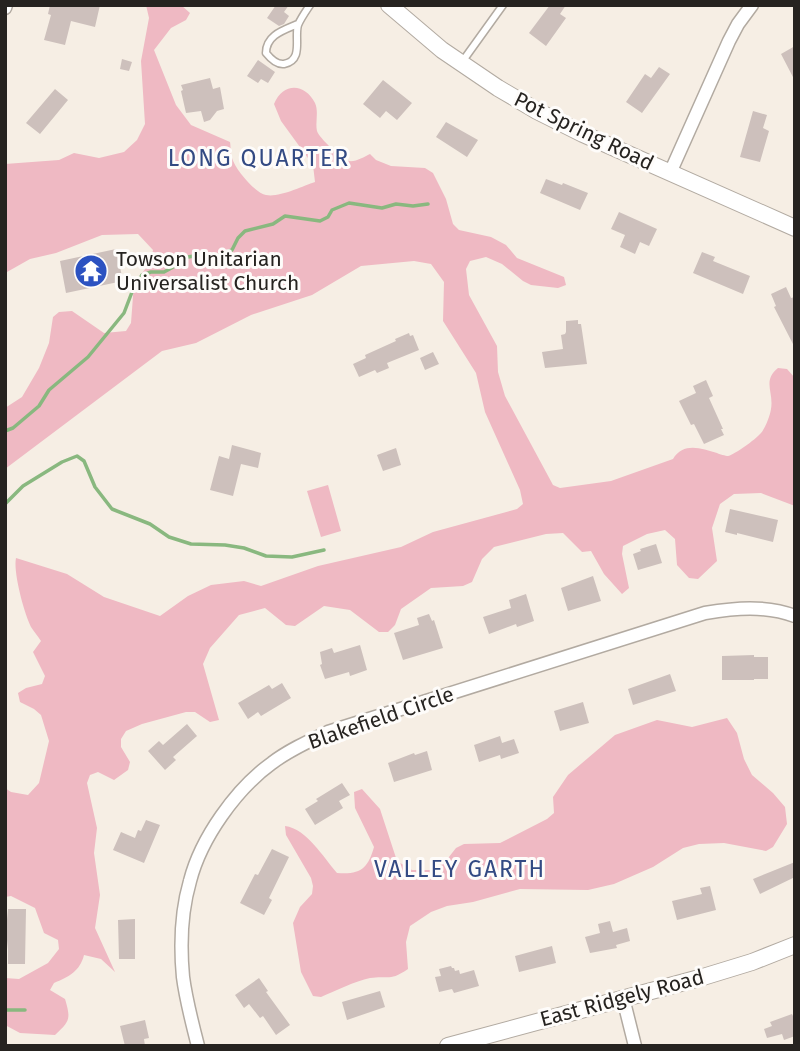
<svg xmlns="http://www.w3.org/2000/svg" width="800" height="1051" font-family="'Fira Sans',sans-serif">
	<rect width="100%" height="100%" fill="#f6eee4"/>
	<!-- green -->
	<path fill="#efb9c3" d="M146,5H181L190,13L186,20L171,28L154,50L176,105L191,125L230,142C231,147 230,154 232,158C235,169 255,193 266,195C278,198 303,186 315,182L313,165L281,121L274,104C283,82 305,83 315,103C319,112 315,122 317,131C319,138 342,159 349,161C356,162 364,157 370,154L376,160L391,166L425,168L433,173L446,199L453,224L459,230L491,237L506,245L517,258L564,277L566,285L558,288L531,285L523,281L502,264L486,257L470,261L466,269L469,295L497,346L498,372L505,396L553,485L560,488L611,481L673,459C683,442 701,448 717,453C719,454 726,456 728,456C734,455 756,439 760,434C765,429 770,416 771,409C774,392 762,381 778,368L787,369L795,378V506L761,493L734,494L720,504L712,528L717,561L698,579L689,578L677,565L675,539L665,530L647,534L623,546L622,554L629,588L622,594L604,574L591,551L582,552L563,533L546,534L494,547L482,559L472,582L463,586L431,588L401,609L395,625L388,632H379L350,610L324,606L295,626L286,625L265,608L239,615L210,648L203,664L219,720L210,722L195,712H186L142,724L126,731L121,739V747L130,762L128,770L114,780L98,772L90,775L87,783L97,828L94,853L100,895L95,928L115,972L101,959L84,955C80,971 69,977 54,983L50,990L65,999C71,1019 70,1021 55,1035L20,1033L5,1025V978L19,979L48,963L59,949L58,940L44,933L35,908L11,896L5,897V788L11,792L28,795L39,783L49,741L41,715L34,709L20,702L18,693L26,688L42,684L45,676L33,652L41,641C38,636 34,632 31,627C24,613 13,572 16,558L67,574L104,597L160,616L188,596L211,585L244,581L261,586L318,566L401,547L433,532L517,509L523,504L520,490L485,412L476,373L443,321L444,282L431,264L414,261L361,266L312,295L251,315L196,343L162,351L5,469V408L22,397L39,368L49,343L53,317L59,312L72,311L104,333L126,331L131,323L134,283L150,263L153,250L138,234L102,235L56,253L30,259L7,272L5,271V164L59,160L74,153L99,158L124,152L137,140L145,124L141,61L149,18Z
		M328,485L341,531L321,537L307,491Z
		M727,718L737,733L744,759L752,775L773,793L785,807L787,824L773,847L766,851L724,843L699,844L683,848L653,867L614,884L588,890L520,889L473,902L447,906L431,912L410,926L406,942L408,969C389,982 389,975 370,978C355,981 335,991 321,997L313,996L301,972L293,923L300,907L312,894L313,886L311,878L286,835L285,826C307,829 323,857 337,873C361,875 368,868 374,847L355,808L354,792L362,789L380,809L397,861L412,870H430L445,862L456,848L464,844L500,843L547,819L554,813L553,797L568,775L615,735L657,720L692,727Z"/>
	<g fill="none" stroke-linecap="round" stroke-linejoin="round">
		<!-- stream -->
		<path stroke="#89b87f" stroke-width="3.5" d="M5,431L13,428L39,406L49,390L88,357L124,313L132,292L142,275L151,272H164L177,265L188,257L200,255L214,257L232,250L238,238L245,231L273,224L285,216L320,221L328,217L332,210L349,203L382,208L396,204L413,206L428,204
			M5,504L23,486L62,462L77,456L84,461L95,487L112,509L150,524L169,537L191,544L225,545L244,548L266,556L292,557L324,550
			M5,1010H25"/>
	</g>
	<!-- building -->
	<path fill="#cdc0bc" d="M50,5H100L95,27L71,21L65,45L44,40L51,15L48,14Z
		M276,5H289L284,12L289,16L284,24L279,26L267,18Z
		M550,5H566L560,14L566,18L546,46L529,33Z
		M795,46V81L781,54Z
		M122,59L132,62L129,71L120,69Z
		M258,60L275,72L268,83L261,79L258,83L247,76Z
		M659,67L670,74L642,113L626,102L645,74L651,78Z
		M210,78L213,89L220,87L224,109L217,111L210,120L204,122L201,111L186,113L181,91L183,90L181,85Z
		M383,80L412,103L397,120L386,111L380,118L363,104Z
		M55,89L68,100L40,134L26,123Z
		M753,111L767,115L763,128L769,131L760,162L740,157Z
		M446,122L478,140L467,157L436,137Z
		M546,179L562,185L563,183L588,193L580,210L540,193Z
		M619,212L657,229L649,246L640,242L635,254L620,247L625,235L611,229Z
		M116,249L123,281L66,293L60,261Z
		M702,252L715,257L713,261L750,276L743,294L693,273Z
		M786,287L791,298L795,297V348L774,307L776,306L771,294Z
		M578,320V324H581L587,364L545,368L542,352L563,349L561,335L565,334L566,332V321Z
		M409,333L410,336L413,335L419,350L387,363L389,368L377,373L375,370L359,377L353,364L366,358L365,355L396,341L395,339Z
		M433,352L439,364L425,370L420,358Z
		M706,380L713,396L709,398L723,429H721L724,435L704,444L694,424L691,425L679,401L696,393L693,386Z
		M232,445L261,453L258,468L241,464L233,496L210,490L219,456L229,459Z
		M396,448L401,465L383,471L377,455Z
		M730,509L778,520L773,542L737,533V535L725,532Z
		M656,544L662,563L638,570L633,554L641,551L640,549Z
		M593,576L601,601L568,611L561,588Z
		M526,594L534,621L517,627L516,624L489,634L483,617L511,608L509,600Z
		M429,614L432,621L434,620L443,648L403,660L394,633L419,625L417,618Z
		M360,645L367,670L350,676L349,672L325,679L320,665L322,664L320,652L332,648L334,653Z
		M754,655V657H768V679H754V680H722V656Z
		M670,674L676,691L633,705L628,689Z
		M282,683L291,698L261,716L258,712L248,719L238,703L269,685L272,689Z
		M583,702L589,723L560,731L554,711Z
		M187,724L197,736L173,757L176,760L165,770L148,751L159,741L163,745Z
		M500,736L502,743L514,739L519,753L501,759L500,755L479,762L474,745Z
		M427,751L432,770L394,782L388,763L414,753L415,755Z
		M342,783L350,795L339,801L343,808L315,825L305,809L318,801L316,799Z
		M146,820L160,825L144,863L113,850L121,832L135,838L138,830L141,831Z
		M272,849L289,857L269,898L272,900L264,915L240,903L255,874L258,875Z
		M795,862V877L760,894L753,879Z
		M710,886L716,910L677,920L672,901L702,894L700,888Z
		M8,909H26L25,964H8V950L7,940H5Z
		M135,919V959H119L118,920Z
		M610,921L613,932L627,928L630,941L616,945L617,948L590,953L585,937L600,933L598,924Z
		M552,946L556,963L519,972L515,956Z
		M451,966L452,968H454L455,971L459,970L460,974L474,970L479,986L454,993L452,989L439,992L435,977L441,976L439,969Z
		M259,978L268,991L266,992L290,1025L276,1035L263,1016L260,1018L249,1004L244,1008L235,995Z
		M380,991L385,1007L347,1020L342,1002Z
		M792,1014L795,1020V1036L784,1040L782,1034L767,1038L764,1029L772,1026L770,1022Z
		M145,1020L149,1038L144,1039L145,1046H125L120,1026Z"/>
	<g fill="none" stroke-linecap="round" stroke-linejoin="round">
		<defs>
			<path id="service" d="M298,24C284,30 266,35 266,53C270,58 276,65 284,64C304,60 294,38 298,25C301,18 306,11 310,5
				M462,62L503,5"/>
			<path id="minor" d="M5,8L6,5
				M670,173L729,41L738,24L752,5
				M623,998L635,1046
				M198,1046C192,1023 186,1000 183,977C180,945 181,912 190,881C201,838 236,789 272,763C289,750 309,741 328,732L705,613C735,608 765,605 795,616"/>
			<path id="tertiary" d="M389,5L442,50L498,88L537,111L583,134L795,228
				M448,1046L703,977L752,962L795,945"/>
		</defs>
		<!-- service casing -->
		<use href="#service" stroke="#b2aaa1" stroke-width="9"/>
		<!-- minor casing -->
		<use href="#minor" stroke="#b2aaa1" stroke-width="15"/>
		<!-- tertiary casing -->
		<use href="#tertiary" stroke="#b2aaa1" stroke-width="18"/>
		<!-- service -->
		<use href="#service" stroke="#fff" stroke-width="6"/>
		<!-- minor -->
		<use href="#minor" stroke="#fff" stroke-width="12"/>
		<!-- tertiary -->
		<use href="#tertiary" stroke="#fff" stroke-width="16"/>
	</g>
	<!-- icons -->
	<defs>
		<symbol id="temple-disc" viewBox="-11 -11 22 22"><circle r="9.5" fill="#2c52c1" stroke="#fefcfa"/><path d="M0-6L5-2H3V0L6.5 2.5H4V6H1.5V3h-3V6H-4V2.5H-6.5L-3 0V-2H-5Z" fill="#fff"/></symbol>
	</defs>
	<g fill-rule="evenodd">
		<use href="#temple-disc" x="72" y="252" width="38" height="38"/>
	</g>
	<g text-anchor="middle" stroke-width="6" stroke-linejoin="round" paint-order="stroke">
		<!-- street labels -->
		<g font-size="21" fill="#262320" stroke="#fefcfa">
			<text transform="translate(584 131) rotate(26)" y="7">Pot Spring Road</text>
			<text transform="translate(381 718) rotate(-19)" y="7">Blakefield Circle</text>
			<text transform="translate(622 998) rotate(-15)" y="7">East Ridgely Road</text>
		</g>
		<!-- poi labels -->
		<g font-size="21" fill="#262320" stroke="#fefcfa" text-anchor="start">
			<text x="116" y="266">Towson Unitarian<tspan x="116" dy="24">Universalist Church</tspan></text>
		</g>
		<!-- neighbourhood labels -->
		<g font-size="23" letter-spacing="2" fill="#334a83" stroke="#fefcfa">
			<text x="259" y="166">LONG QUARTER</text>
			<text x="460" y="877">VALLEY GARTH</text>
		</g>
	</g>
	<!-- border -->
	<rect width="800" height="1051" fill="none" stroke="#262320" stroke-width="14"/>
</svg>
